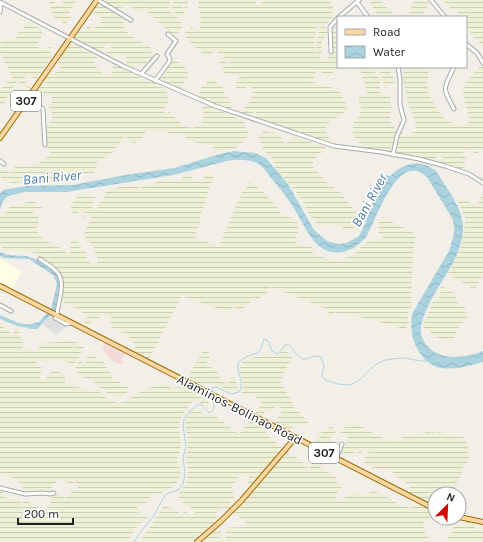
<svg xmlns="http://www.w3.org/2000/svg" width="483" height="542" font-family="Karla,sans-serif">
	<defs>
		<pattern id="farmland-rules" width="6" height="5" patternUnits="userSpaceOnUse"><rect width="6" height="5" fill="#eef0d5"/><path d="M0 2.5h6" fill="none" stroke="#ccceb7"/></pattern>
		<pattern id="water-waves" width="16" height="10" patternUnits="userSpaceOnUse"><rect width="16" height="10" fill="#aad3df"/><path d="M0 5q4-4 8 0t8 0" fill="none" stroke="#92b5bf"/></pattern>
	</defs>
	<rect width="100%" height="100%" fill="#f2efe9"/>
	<!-- residential -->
	<path fill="#e0dfdf" d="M52,315L69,324L56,335L43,324Z"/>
	<!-- commercial -->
	<path fill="#f2dad9" d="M105,343L125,353L121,360L124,362L122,365L113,361L102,349Z"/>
	<!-- education -->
	<path fill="#ffffe5" d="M0,259L22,271L12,290L0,283Z"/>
	<!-- farmland -->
	<path fill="url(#farmland-rules)" d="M62,0H75L76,1L68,15L73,20V21L68,20L67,23L64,24L53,17L49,3L50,1H52L61,6L63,3Z
		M99,0H171L168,9L180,20L182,27L177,35L172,34L146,11L142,10L136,11L132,10V8L138,5L137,3L131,8L128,5L123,8L120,7L117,11Z
		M174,0H190L187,3L188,9L187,12L185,10L184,4L182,3L181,4L185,15V17H180L171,9Z
		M199,0H256L257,6L264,0H329L333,6L332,20L324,25L317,27L314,41L315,50L317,56L316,47L319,28L321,27H326L328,34L325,37L322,42V53L319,57L320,59H326L332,54V31L334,27L338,26V67L329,77H327L321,71L317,70L313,79L306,80L339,90L342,99L347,103V106L344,114L330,121L326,128V132L331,142L330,144L254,118L257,114L255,112H254L250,116H248L247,114H243L234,111L235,109L243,110L249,102L253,94L251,86L249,85L241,91L238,90L235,86L237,80L241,75L234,76L224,73L222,71L223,66L219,62L222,58L224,59L227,62L225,65L226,67L230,65V62L215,50L209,57H206L189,41L184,34L191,27L198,29L200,28L201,15L198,7Z
		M370,0H379L396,16L405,15L413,11L410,5L417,0L423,2L427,1L429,4L422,16L418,15L413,12L417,17H381L374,10Z
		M442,0H483V46L475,38L468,29L466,25V17H462L459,13L449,7Z
		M97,2L124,19L123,25L125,30L133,37L153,49L151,52L154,56L152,58L145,59V61L147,63L146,66L136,64L133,69L125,66L129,59L119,54L114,57L112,56L108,57L105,56L106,52L111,49V45L109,44L105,46L101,53L71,37L76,31L83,32L88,26L94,29L101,22L102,19L91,9Z
		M26,23L33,25L41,29L42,32L41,38L39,40L37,47L47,49L51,45L52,46L50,52L53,55L36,79L29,76L25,77V82L30,86L29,89L17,81L4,103L0,107V111V90L12,77L0,52V43L3,41L16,38L19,32L23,30L24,25Z
		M70,43L75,44L98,56L94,61L93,64L105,76L110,75L113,71V66L121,67L139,76L144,81H151L166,89L167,92V96L169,101L163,111L166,114L169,112L171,113L183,126L193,128L201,124L204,119L202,107L206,105L244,121V126L248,130V137L236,148L215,152L213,149V145L199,144L187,139L182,134L176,135L163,131H150L146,132L140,141L135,143L129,142L127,137H124L111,154L97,162L94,175L92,174H73L65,172L60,174L62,178V180L49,182L45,181L41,179L39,172L37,174L38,181H36L31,178L28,183L23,182L14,183L5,182L0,176V168L11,173L17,164L21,166H29L41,162L51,154L50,151L46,146L45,132L48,124L53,120L51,116L53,111L48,110L54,99L48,95L40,96L35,91L39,87H46V83L43,80L46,76L51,73H55L61,69L58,62Z
		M172,59L177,61L186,68L188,73V77L180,89L156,80L165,75L168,69L167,68Z
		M480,66L483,67V150L475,154L469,149L464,150L463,153L466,158L463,171L438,163L443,157L438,155L436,157L438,161L436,164L395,155L394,151L401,130H402L403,135L405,137L410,135L413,132H415L416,129L415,120L408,104L403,77L404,67H439L437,70L432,69L429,71L427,85L429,95L437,109L444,118L452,123L459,126L468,124L469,118L463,95L464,85Z
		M359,67H371L380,79V92L390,97L392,110L390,112V117L389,119H385L386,121H390L397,132L389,153L362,149V147L353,135V124L359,116L361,111V108L358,99L359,97L365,96L367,95L366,86Z
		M375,67H391V73L395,80L394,83L388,85L386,88H385L379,71Z
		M208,78H211L214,80L223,88L225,91L224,94L230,99L229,101L233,104L230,111L199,99L200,95L199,92L203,85L205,86H207L206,81Z
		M265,130L269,133L271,132L277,133L283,140L284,145L294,137L326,147L313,161L312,166L329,184L339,191L356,212V218L358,222L353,228L346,230L339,225H319L315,222L307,211L303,201L286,180L275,167L273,159L262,149L258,134H261Z
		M206,173H212L214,176L205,202L195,238L219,246L242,192L250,182L255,184L274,203L281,214L289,216L298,223V228L299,230L294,241L302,246H312V252L318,256L342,262L345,258L352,256L366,242L375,239H382L383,237L379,233V230L378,225L382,217L416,234L413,251L411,299L412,306L407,314L409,326L404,329L349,314L347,316L334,312L331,317L328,316L329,310L271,287L265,295L261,296L258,300H254L239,311L234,306L228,312L182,296L149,359L133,352L137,344L128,340L130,335L124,332L122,333L110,326L111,317L101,314L98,320L93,319L87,329L83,327L87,315L61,301L60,297L62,277L57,270L31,251H8L3,249L0,243V217L2,215L6,212L10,206H16L33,200L36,202L34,204L35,205L43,208L41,210L35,209L33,213L38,217L39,225L36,228L38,233L46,241L59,247L68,254L70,252L71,239L73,238L79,243L81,248L87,253L86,260L91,263H97L99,259L95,254V250L93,245L90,242H87L85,240V229L91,219V216L87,213L76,211L77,212L86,216L84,218L75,215L71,212V206L76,197L83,193L95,197L96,199L93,203L92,208L93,209H97L98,208L97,205L104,198V194L108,190L121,187L136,186L141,188L144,185H151L157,182L167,179H170L172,182L181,181L183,176L188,175L192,177L193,181L204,180V174Z
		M483,191V276L475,289H473L460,281L449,276L448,274L461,247L466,220L457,199L461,198L476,206L478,204Z
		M442,286L457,295L455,300L463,307H465V312L468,317L458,329L451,342L438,338L423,327L432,303L435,300H439V298L441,294L439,289Z
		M0,323L4,325V329L9,331L10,334H13L15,328L19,329V336L24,340L20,357L24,348L34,352L37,351L40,345L43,343L58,342L71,340L84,347L83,349L81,350L71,346L82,353L74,365L64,361L41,362L37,360L36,364L43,369L39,377L44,380L52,371H58L65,376V383L66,384H72L82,389H89L94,392L98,390L108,399L118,403L124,402L145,389L164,383L168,384L170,388L188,387L207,399L208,401V408L198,401H194L191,403L184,412L179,422V431L181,445L178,456V462L181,472L178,481L174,486L162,493L152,495L146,503L136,506L143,512L134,513L145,515L149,514L150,515L135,529L129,541L127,542H0V490L3,492L4,497L12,500L17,498H20L21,501L20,506L21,509L24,500L31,503L43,511L47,509L53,495L57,494L65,498L71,493V490H77L79,485L75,482L70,484L60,479L57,481L52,487L51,490L52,492L50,493L42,490L25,491L17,479L0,474Z
		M284,347L292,358L283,375L281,383L292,401L293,406L307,421L310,428L304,424L299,426L294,425L288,432L274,424L283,409L276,406L271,411L267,409L261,417L255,414L262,403L254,395H251L247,397L242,393L243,384L239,371L243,361L246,359L257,357L264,353L272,355H278Z
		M204,349L211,354L206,364L219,373L220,379L225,383H228L232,377L235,378L238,389L229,391L215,384L209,385L204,383L198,386L186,379Z
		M88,354H92L96,357L95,363L98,359L102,360L112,375V378L131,389L130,390L121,397H116L107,393L97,385L93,380L84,378L77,374V371L75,367L78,362L81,358H82V363H85L88,360L87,356Z
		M194,409H196L206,415L213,414L239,434L251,419L269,428L265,433L279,445L282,449L250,487L248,485L249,477L242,474L239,476L230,490L235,494L233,501L230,502L233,507L228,511L224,507L214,514L219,520L209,526L193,542H140L142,537L150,527L163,507H168L172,508L186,517L181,508L190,515L195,513L194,510L183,503L178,496L180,491L185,485L187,480L188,471L186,458L188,445L185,423L188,414Z
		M347,423H356L372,433L385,439L399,441L402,437L428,432L437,433L438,432L463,437L468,445L469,457L468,462L463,467L461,475L457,483L453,494H435V502L430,504L408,494L411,484H407L406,482L394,476L393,472L389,469H376L365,464L364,461L369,452L367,450H364L361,454L357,452L356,449L351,456L342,453V448L346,443L348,438L339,431L343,430Z
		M330,427L335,428L336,432L330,439L338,447L332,455L314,446L316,438L321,439L317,435Z
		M287,451L308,466L307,471L310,472L311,470L309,466L316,456L313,451L325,457L320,467L336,477L337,478L336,482L342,486L335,497L339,501H341L350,493H358L366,495L370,492H376L391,499L398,504L410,508L413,507L416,503L435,511V514L432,513L429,519L423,523L424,531L429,537L427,542H199L215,529L221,532L220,537L224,539L229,535L224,531L225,528L244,527L246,524L245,522L233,512L285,452Z
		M466,522L473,523L475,529L483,531V542H448V538L454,528L458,524L463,526Z"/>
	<!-- water -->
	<path fill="url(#water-waves)" d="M234,151L255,153L266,158L288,184L314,230L327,241L338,244L347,243L359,236L364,226L373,202L386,181V175L390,176C403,163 420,158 436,171C447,189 464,208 463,231C462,242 458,253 453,263C444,279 418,316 421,334C423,342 429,349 436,353C451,360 468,357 483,351V362C470,366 448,372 434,366C416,357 407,331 413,312L449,251L454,234V225L452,218L427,177C397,149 376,222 366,237C362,243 350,251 343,252C314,257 306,226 293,207C287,197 279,187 271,178C267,173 263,166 257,163C247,159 236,159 227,161L173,175L66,192H24L8,196L3,201L0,209V194L3,190L27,186L73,185L125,175L174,168L220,154Z
		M0,252L7,255L26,256L38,260L56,273L60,280L55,311L37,329H29L28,325L39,322L51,309L57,284L53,275L29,259L5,258L0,256Z"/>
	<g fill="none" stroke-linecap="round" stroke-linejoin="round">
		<!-- stream -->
		<path stroke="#aad3df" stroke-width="1" d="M210,392L212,388L216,387L231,394L239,392C249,377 220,362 258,353L261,348L264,339L268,341L272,351L278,354L286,344C294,347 295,356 303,359C310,360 312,354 321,357L324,365L322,376C325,381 329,381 335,383C363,392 363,366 386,360C391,359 398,358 404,358C412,359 421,362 429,361
			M134,542L142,530L153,517L164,497L168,493L178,490L183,484L185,474L183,457L186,447L183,425L184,419L189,412L197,405H202L209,413C218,409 212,402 210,395"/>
		<!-- river -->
		<path stroke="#aad3df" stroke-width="3.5" d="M0,317C11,322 21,327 33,326"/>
		<defs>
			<path id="minor" d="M98,0L131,20
				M431,0L445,17
				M0,2L123,66L215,106L334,146L381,152L419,159L445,166L469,174L483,183
				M357,2L368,17
				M0,12L1,3
				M339,17L359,0
				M466,44L477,53L483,63
				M331,52L330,27L338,18
				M454,67C443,90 442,87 454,109
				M141,74L157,56
				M155,81L169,62L170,59L167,54L176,41L168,34
				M28,98L43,109L45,145
				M393,155L397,136L404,120L400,105V79L398,67
				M0,161L4,164
				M40,259C45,263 53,267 57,272C67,283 57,303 57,315
				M0,305L11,311
				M55,318L66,324L71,323
				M336,459L342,444
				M0,488L25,494L42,493L50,494L54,493"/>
			<path id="major" d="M0,138L97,0
				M0,286L435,509
				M459,517L483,522
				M197,542L221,521L242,500L295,438"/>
		</defs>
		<!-- minor casing -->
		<use href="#minor" stroke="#a9a9a9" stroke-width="5"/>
		<!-- major casing -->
		<use href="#major" stroke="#a06b00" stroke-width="6"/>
		<!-- minor -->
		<use href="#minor" stroke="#fff" stroke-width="3"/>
		<!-- major -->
		<use href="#major" stroke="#fcd6a4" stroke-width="4"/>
	</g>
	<g text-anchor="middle" stroke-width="3" stroke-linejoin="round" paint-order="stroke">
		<!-- shield labels -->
		<g fill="#fff" stroke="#646464" stroke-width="1">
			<rect x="11" y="91" width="30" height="20" rx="3"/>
			<rect x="309" y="443" width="30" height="20" rx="3"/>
		</g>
		<g font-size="12" font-weight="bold" fill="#222">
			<text x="26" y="105">307</text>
			<text x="324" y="457">307</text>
		</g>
		<!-- street labels -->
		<g font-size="13" fill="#222" stroke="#fff">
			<text transform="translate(240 409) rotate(27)" y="5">Alaminos-Bolinao Road</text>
		</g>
		<!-- water labels -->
		<g font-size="14" font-style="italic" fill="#4a7aab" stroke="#fff">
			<text transform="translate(52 177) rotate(-5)" y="5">Bani River</text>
			<text transform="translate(369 200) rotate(-61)" y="5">Bani River</text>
		</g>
	</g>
	<!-- legend -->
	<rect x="337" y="16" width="130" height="52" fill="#ffffff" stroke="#a7a7a7"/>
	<rect x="345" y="29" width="20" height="6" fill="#fcd6a4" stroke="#a7a7a7"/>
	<text x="373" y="36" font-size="12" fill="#222222">Road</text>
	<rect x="345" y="46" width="20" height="12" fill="url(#water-waves)" stroke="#a7a7a7"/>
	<text x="373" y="56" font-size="12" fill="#222222">Water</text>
	<!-- north arrow -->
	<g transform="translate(447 506) rotate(24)"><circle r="19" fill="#ffffff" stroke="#a7a7a7"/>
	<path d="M0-3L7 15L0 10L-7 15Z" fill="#d40000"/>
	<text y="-6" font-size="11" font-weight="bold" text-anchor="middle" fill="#222222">N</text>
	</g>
	<!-- scale -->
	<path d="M18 518v6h55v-6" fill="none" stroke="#222222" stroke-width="2"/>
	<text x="24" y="518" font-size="12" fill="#222222" stroke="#ffffff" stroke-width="3" paint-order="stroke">200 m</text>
</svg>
